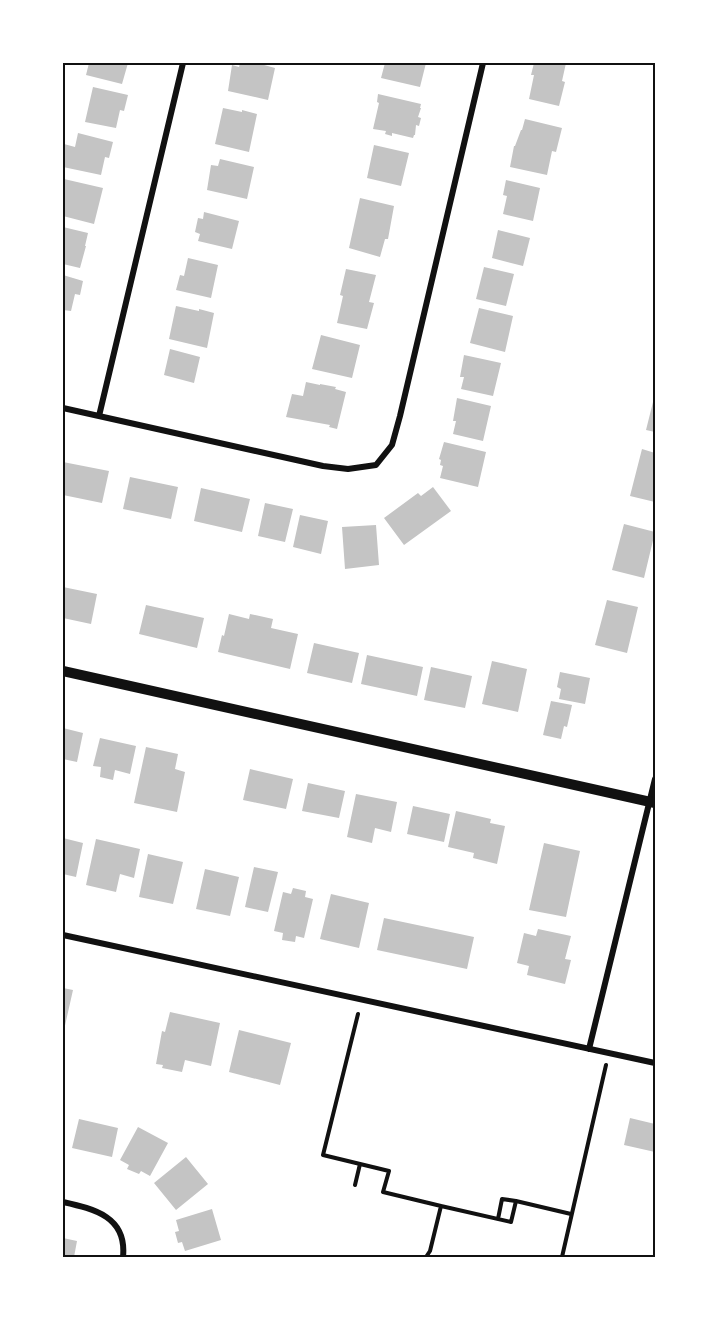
<svg xmlns="http://www.w3.org/2000/svg" width="718" height="1320" font-family="Karla,sans-serif">
	<rect width="100%" height="100%" fill="#fff"/>
	<!-- building -->
	<path fill="#c4c4c4" d="M89,63H128L122,84L86,75Z
		M240,63H257L275,68L268,100L228,91L232,65L239,67Z
		M385,63H426L420,87L381,78Z
		M534,63H566L562,81L565,82L559,106L529,99L534,75H531Z
		M93,87L128,95L124,111L120,110L116,128L85,122Z
		M378,94L421,104L420,108H421L418,117L421,118L419,126L416,125L415,135H414L413,138L392,133V136L385,134L386,131L373,129L379,103L377,102Z
		M223,108L242,112V110L257,114L249,152L215,144Z
		M525,119L562,128L556,152L552,151L547,175L510,167L514,146H515L521,130H522Z
		M78,133L113,142L109,158L105,157L101,175L63,167L64,144L75,147Z
		M374,145L409,153L401,186L367,178Z
		M220,159L254,167L247,199L207,190L211,165L218,166Z
		M64,179L103,188L94,224L63,216Z
		M506,180L540,188L533,221L503,214L507,196L503,195Z
		M360,198L394,206L388,239H385L380,257L349,248Z
		M204,212L239,221L232,249L198,241L200,234L195,232L198,218L203,219Z
		M63,227L88,233L85,246H86L80,268L63,264Z
		M498,230L530,238L523,266L492,258Z
		M188,258L218,265L211,298L176,290L180,275L184,276Z
		M484,267L514,274L506,306L476,299Z
		M346,269L376,275L369,302L374,303L367,329L337,323L343,296L340,295Z
		M63,275L83,281L80,295L75,294L71,311L63,310Z
		M176,306L199,311V309L214,313L207,348L169,339Z
		M479,308L513,316L505,352L470,343Z
		M321,335L360,345L352,378L312,369Z
		M170,349L200,357L194,383L164,375Z
		M464,355L501,363L493,396L461,389L464,377H460Z
		M306,382L320,385V384L336,387L335,389L346,392L337,429L329,427L330,425L286,417L292,394L303,396Z
		M457,398L491,406L483,441L453,434L456,421H453Z
		M654,398H655V432L646,430Z
		M444,442L486,452L478,487L440,478L443,466L440,465L441,460L439,459Z
		M642,449L655,453V502L630,496Z
		M63,462L109,471L102,503L63,495Z
		M130,477L178,487L171,519L123,509Z
		M433,487L451,511L404,545L384,518L418,493L421,496Z
		M201,488L250,499L242,532L194,521Z
		M265,503L293,509L285,542L258,536Z
		M300,515L328,521L321,554L293,547Z
		M624,524L655,532L644,578L612,570Z
		M376,525L379,565L345,569L342,527Z
		M63,587L97,594L91,624L63,618Z
		M607,600L638,607L627,653L595,645Z
		M146,605L204,618L197,648L139,634Z
		M229,614L249,619L250,614L273,619L271,628L298,634L290,669L218,652L222,635L224,636Z
		M314,643L359,653L352,683L307,673Z
		M367,655L423,667L417,696L361,684Z
		M492,661L527,669L518,712L482,704Z
		M431,667L472,676L465,708L424,700Z
		M560,672L590,678L585,704L559,699L561,689L557,687Z
		M551,701L572,705L567,727L564,726L561,739L543,735Z
		M63,728L83,733L77,762L63,759Z
		M100,738L136,746L130,774L115,770L113,780L100,777L101,767L93,766Z
		M146,747L178,754L175,769L185,772L177,812L134,803Z
		M250,769L293,779L286,809L243,800Z
		M308,783L345,791L339,818L302,811Z
		M356,794L397,802L391,832L375,828L372,843L347,837Z
		M413,806L450,814L444,842L407,834Z
		M456,811L491,819L490,823L505,826L497,864L473,858L474,853L448,847Z
		M63,838L83,843L76,877L63,874Z
		M96,839L140,849L134,878L120,874L116,892L86,885Z
		M544,843L580,851L566,917L529,910Z
		M148,854L183,862L173,904L139,897Z
		M254,867L278,872L268,912L245,907Z
		M205,869L239,877L230,916L196,909Z
		M293,888L306,891L305,897L313,899L304,938L296,936L295,942L282,940L283,933L274,931L283,892L291,894Z
		M331,894L369,903L359,948L320,939Z
		M384,918L474,937L467,969L377,950Z
		M538,929L571,936L565,959L571,960L565,984L527,975L529,966L517,963L524,933L536,936Z
		M63,988L73,990L64,1030H63Z
		M170,1012L220,1023L211,1066L185,1060L182,1072L162,1068L163,1065L156,1064L162,1031L165,1032Z
		M239,1030L291,1043L280,1085L229,1072Z
		M630,1118L655,1124V1152L624,1145Z
		M79,1119L118,1128L112,1157L72,1148Z
		M138,1127L168,1143L150,1176L141,1171L139,1174L127,1169L129,1165L120,1160Z
		M186,1157L208,1184L176,1210L154,1183Z
		M212,1209L221,1240L185,1251L182,1242L178,1243L175,1232L179,1231L176,1220Z
		M63,1238L77,1241L74,1257H63Z"/>
	<g fill="none" stroke-linecap="round" stroke-linejoin="round">
		<!-- path -->
		<path stroke="#111" stroke-width="4" d="M358,1014L323,1155L389,1171L383,1192L441,1206L430,1251L426,1257
			M355,1185L360,1164
			M441,1206L511,1222L516,1201L571,1214
			M498,1219L502,1199L516,1201
			M562,1257L606,1065"/>
		<!-- minor -->
		<path stroke="#111" stroke-width="6" d="M63,408L323,466L348,469L376,465L392,445L400,416L483,63
			M99,416L183,63
			M63,935L655,1063
			M589,1049L655,779
			M63,1202C95,1209 127,1217 123,1257"/>
		<!-- tertiary -->
		<path stroke="#111" stroke-width="10" d="M63,671L655,803"/>
	</g>
	<!-- border -->
	<rect width="718" height="1320" fill="none" stroke="#ffffff" stroke-width="129"/>
	<rect x="64" y="64" width="590" height="1192" fill="none" stroke="#111" stroke-width="2"/>
</svg>
